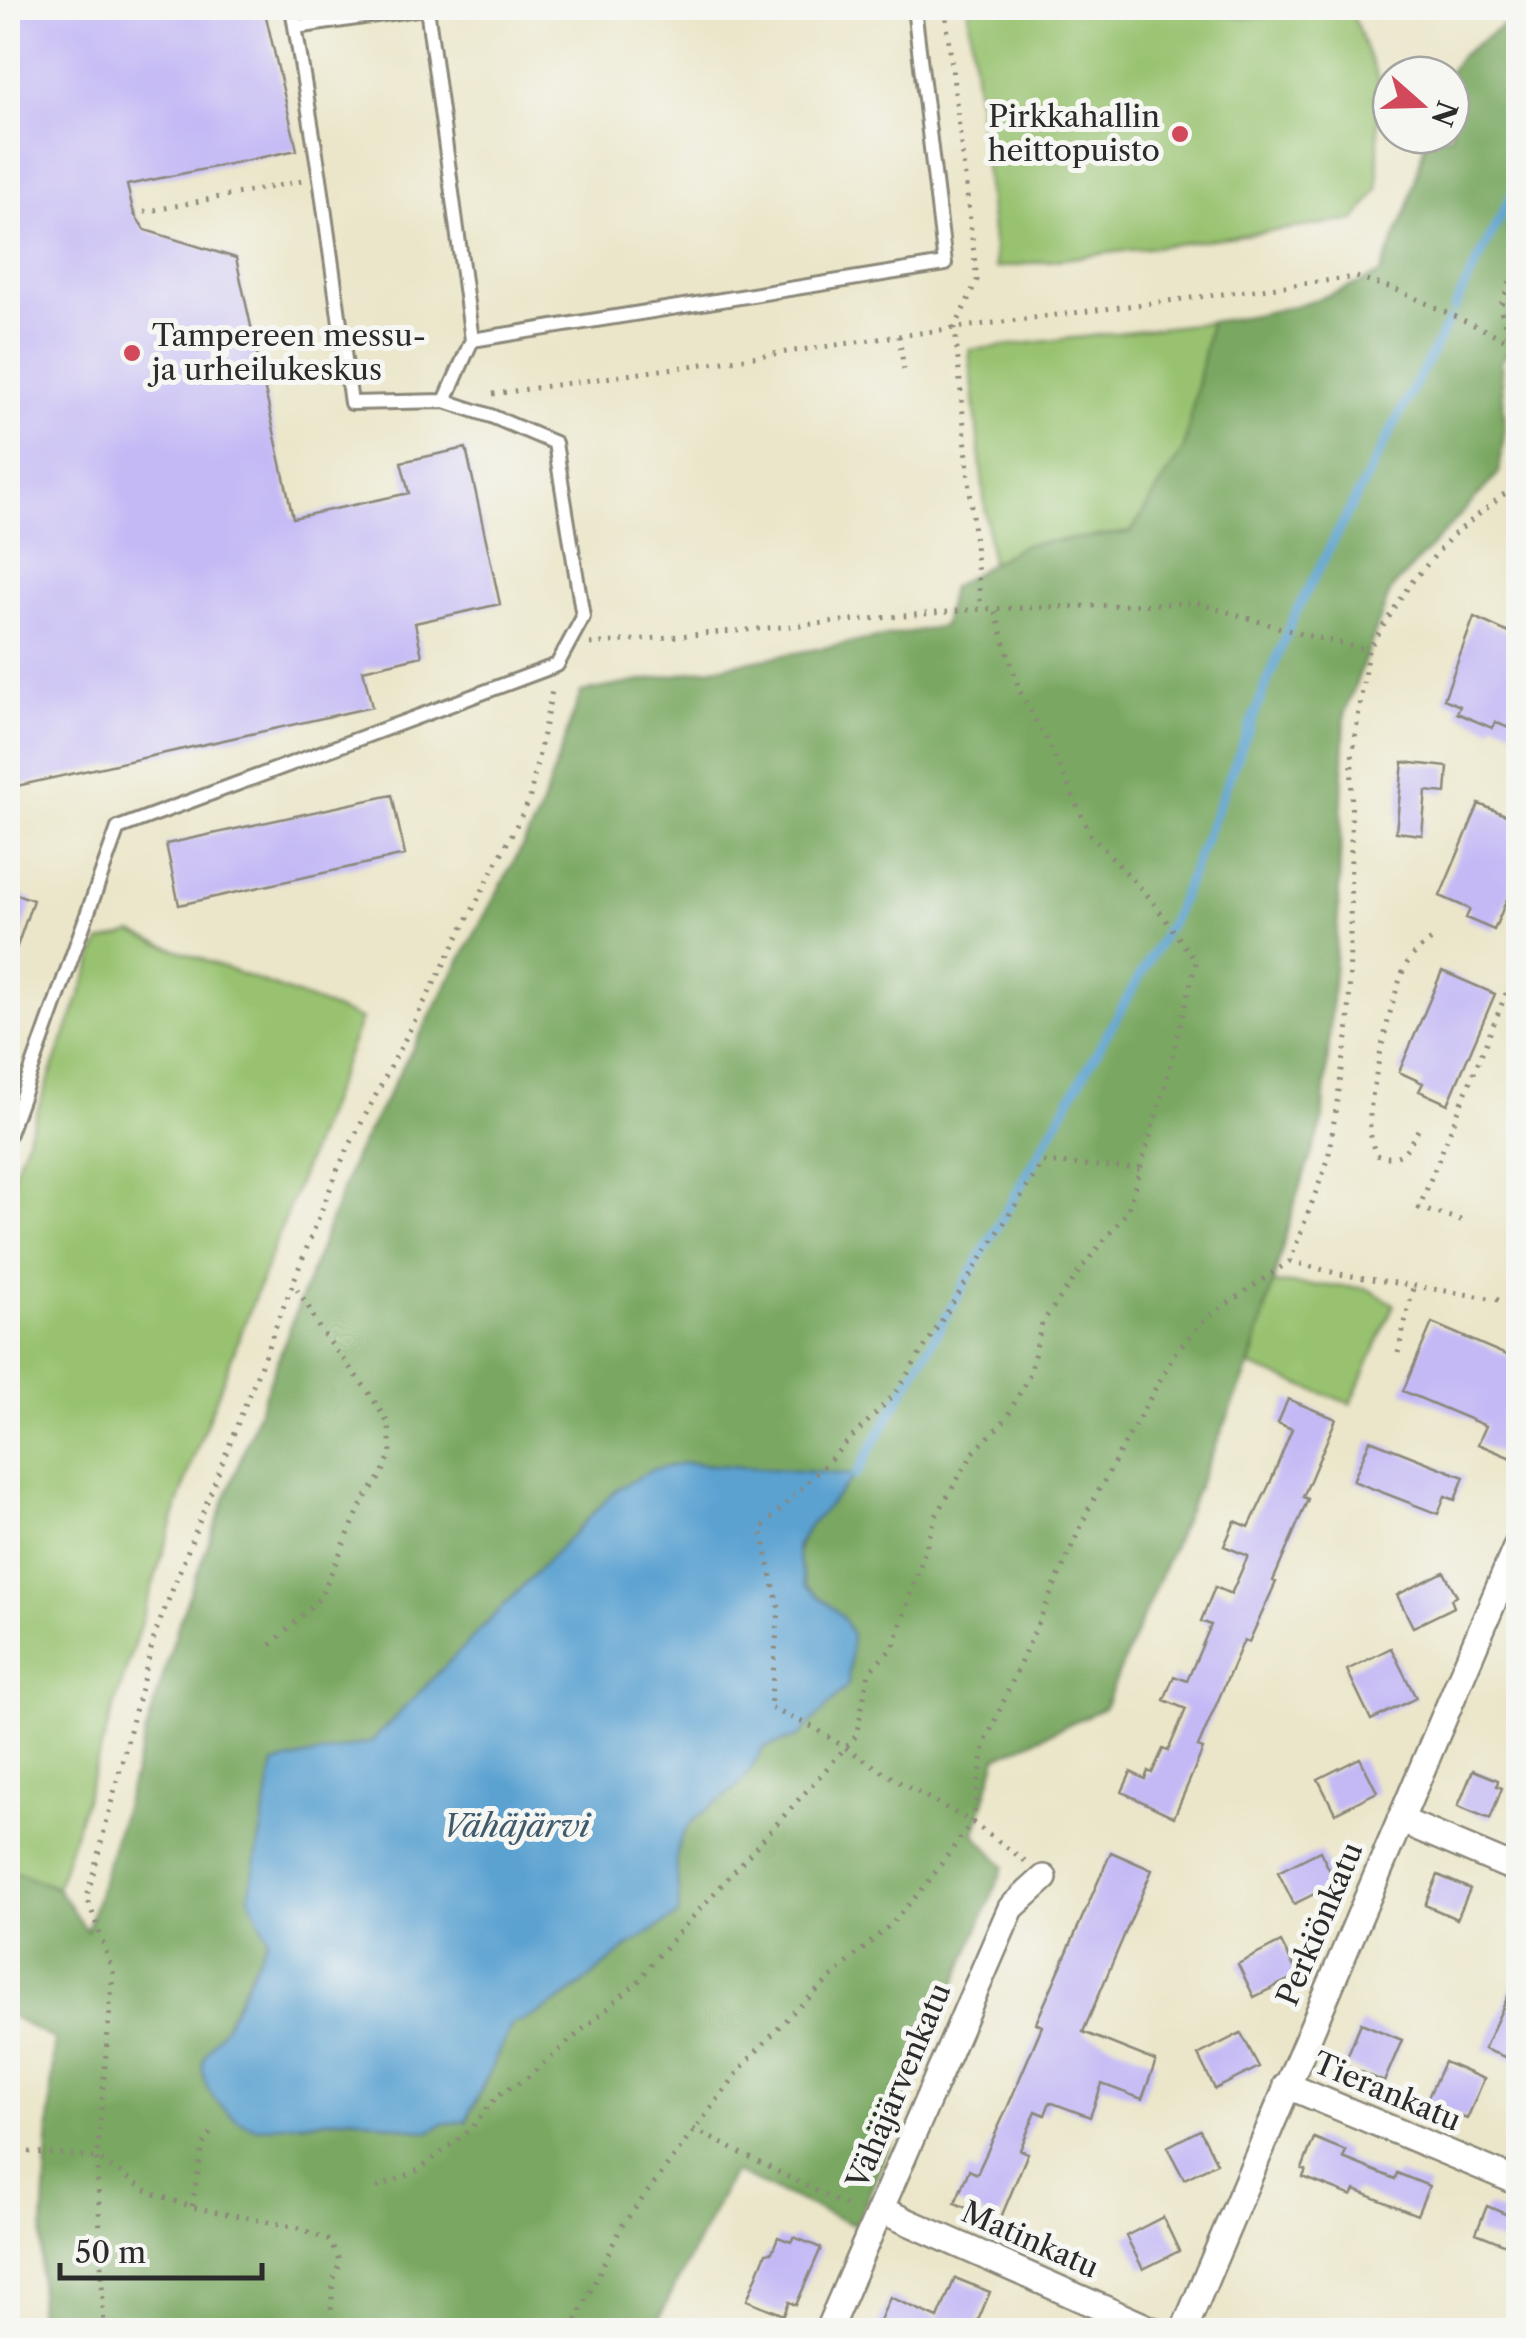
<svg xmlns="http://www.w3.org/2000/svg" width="1526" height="2338" font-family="'Libre Caslon Text',serif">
	<rect width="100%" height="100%" fill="#f6f6f2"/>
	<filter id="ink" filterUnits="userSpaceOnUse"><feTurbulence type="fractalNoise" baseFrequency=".01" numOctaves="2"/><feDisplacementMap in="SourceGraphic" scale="20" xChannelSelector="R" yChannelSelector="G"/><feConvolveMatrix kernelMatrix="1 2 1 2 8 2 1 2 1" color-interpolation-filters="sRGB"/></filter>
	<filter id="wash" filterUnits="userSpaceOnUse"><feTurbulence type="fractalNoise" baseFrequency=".0048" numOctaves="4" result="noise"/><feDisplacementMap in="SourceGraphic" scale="40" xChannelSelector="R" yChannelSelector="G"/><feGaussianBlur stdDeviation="2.25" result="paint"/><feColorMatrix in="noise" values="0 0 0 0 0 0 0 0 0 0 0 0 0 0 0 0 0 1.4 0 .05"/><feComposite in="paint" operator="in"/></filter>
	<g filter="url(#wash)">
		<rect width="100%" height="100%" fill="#ebe6c9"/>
		<!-- green -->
		<path fill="#98c26f" stroke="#62764d" stroke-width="2.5" d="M968,8H1182L1245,18L1342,8L1353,16L1378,79V189L1356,220L996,268Z
			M1272,315L1210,576L994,594L969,350Z
			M132,933L361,1019L191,1464L57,1888L8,1869V1189L100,942Z
			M1273,1283L1366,1288L1394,1304L1351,1404L1250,1366Z"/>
		<!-- forest -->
		<path fill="#7aa862" stroke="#526a46" stroke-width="2.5" fill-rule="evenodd" d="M1518,15V341L1501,361L1505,427L1499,473L1391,590L1345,712L1338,917L1323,1122L1297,1195L1250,1365L1104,1708L997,1757L975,1834L1004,1866L856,2226L733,2172L653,2330H37L54,2040L8,2014V1869L57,1888L87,1931L180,1619L355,1155L538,817L581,692L943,626L951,587L1023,545L1131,532L1184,448L1210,322C1274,313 1320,302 1380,274L1408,207L1427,135H1451V75H1448L1460,56ZM685,1463L855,1475C832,1504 774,1544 805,1586C814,1597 831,1606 842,1616L798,1737L764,1747C757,1758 751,1770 743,1780C721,1806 681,1815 677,1853C675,1873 680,1895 678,1915C660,1927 641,1937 624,1950C588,1979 558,2010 512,2024L467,2121L443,2124L428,2132L352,2117L299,2124L203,2061L226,2023L268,1937L274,1764L371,1742L616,1490Z"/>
		<!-- water -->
		<path fill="#5ca2d1" stroke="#44667e" stroke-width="2.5" d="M685,1463L856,1475L809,1526L796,1547L805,1585L842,1616L852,1635L848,1685L798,1737L764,1747C757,1758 751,1770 743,1780C721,1806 681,1815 677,1853C675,1873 680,1895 678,1915C660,1927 641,1937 624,1950C587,1979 558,2010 512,2024L466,2121L443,2124L429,2132L352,2117L256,2128C231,2121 201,2093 203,2065C204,2051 219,2036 226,2023C241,1996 254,1966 268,1937L249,1897L274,1764L371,1742L616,1490L651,1470Z"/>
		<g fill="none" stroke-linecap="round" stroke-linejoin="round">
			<!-- stream -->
			<path stroke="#5ca2d1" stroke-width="9" d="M1454,309L1518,182
				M856,1475L1174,916L1293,618L1449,320"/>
		</g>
		<g id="blocks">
			<!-- building -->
			<path fill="#c4b9f5" d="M8,8H264L297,150L127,185L134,214L145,230L236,258L293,518L409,493L401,462L466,448L500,604L415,623L422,656L363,670L372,707L8,788Z
				M1474,617L1518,637V732L1495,722L1492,728L1457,713L1460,706L1444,699Z
				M1403,762L1448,767L1446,793L1426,791L1422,835L1396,832Z
				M392,795L405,855L179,905L166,844Z
				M1479,804L1518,820V873L1494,930L1466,918L1470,909L1440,896Z
				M8,891L33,900L11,964L8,963Z
				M1442,971L1495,994L1448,1104L1419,1091L1423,1083L1399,1072Z
				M1432,1323L1518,1360V1461L1478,1444L1486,1426L1403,1391Z
				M1288,1399L1336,1419L1303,1497L1308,1499L1273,1581L1276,1582L1249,1642L1244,1640L1198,1747L1203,1749L1174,1817L1122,1792L1131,1772L1145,1779L1148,1771L1152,1773L1163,1749L1168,1751L1186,1709L1164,1700L1174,1676L1187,1681L1211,1625L1201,1621L1215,1587L1231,1594L1248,1556L1224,1546L1235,1521L1249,1527L1270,1483L1292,1429L1278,1423Z
				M1370,1440L1464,1477L1455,1500L1445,1496L1438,1514L1353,1481Z
				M1444,1572L1457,1596L1451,1599L1454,1607L1413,1627L1397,1595Z
				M1391,1648L1416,1698L1371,1720L1347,1670Z
				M1360,1758L1377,1792L1335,1813L1318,1779Z
				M1473,1770L1498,1780L1497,1786L1502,1788L1490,1819L1458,1806Z
				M1320,1851L1336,1883L1294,1904L1278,1872Z
				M1111,1852L1152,1870L1083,2032L1156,2061L1142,2099L1102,2084L1090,2117L1050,2102L1045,2115L1036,2111L1020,2150L1028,2153L999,2222L955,2203L969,2170L977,2174L1008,2106L1042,2026L1036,2023Z
				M1438,1875L1470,1889L1457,1919L1425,1905Z
				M1281,1942L1298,1975L1254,1997L1238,1964Z
				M1518,1974V2062L1484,2049Z
				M1361,2023L1402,2040L1384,2082L1344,2064Z
				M1241,2033L1259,2067L1215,2089L1198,2055Z
				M1444,2062L1484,2079L1467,2119L1426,2102Z
				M1200,2130L1217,2163L1184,2179L1167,2147Z
				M1314,2138L1346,2151L1343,2158L1395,2179L1397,2173L1429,2186L1417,2215L1355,2190L1352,2196L1303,2177L1306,2170L1302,2169Z
				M1487,2206L1517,2219L1506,2245L1476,2233Z
				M1163,2217L1179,2251L1143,2269L1126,2236Z
				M778,2237L791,2242L794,2237L821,2248L796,2305L789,2302L784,2315L747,2300L766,2253L772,2252Z
				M955,2278L990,2292L974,2330H876L890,2297L938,2318Z"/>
		</g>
	</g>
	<g filter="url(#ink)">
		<use href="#blocks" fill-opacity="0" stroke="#8b887a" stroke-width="2.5"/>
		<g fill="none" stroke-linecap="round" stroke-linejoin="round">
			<defs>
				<path id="lane" d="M427,8L472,340
					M296,27L424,8
					M445,401L472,340L945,264L914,8
					M8,1136L118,828L557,665L583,617L555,443L491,416L445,401L351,403L320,178L292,8"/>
				<path id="street" d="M1400,1820L1518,1870
					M1286,2085L1518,2182
					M881,2210L1152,2330
					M828,2330L1011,1908L1044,1878
					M1184,2330L1518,1543"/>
			</defs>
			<!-- lane casing -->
			<use href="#lane" stroke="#8b887a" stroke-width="18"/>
			<!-- street casing -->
			<use href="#street" stroke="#8b887a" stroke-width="30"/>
			<!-- path -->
			<path stroke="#8b887a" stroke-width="5" stroke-dasharray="2.5 8" stroke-linecap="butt" d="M945,8L977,280L955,328L981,609
				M134,214L302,181
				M1518,263L1500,307L1518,375
				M899,336L905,377
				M493,394L955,328L1356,277L1397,290L1518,345
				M1515,485L1518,472
				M590,644L981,609L1197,603L1301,634L1368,650
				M1418,1130C1405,1151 1403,1162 1376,1155C1371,1142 1369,1129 1370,1115C1371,1088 1393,991 1405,967C1411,955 1422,947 1433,939
				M1461,1220L1419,1208L1518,964
				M1290,1261L1339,1274L1496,1299L1518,1309
				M1398,1353L1414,1284
				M271,1645L320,1598L363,1501L381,1476L391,1453L389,1425L368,1391L320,1330L307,1304L293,1284
				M1025,1861L972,1822L901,1783L813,1727L770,1708L779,1609L761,1529L894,1395L1043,1162L1140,1169
				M693,2129L852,2209
				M8,2150L97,2158L149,2192L192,2207L299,2228L330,2241L340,2262L333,2281L330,2330
				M377,2188L419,2170L470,2130L498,2095L528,2077L641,1979L653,1961L856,1736L869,1672L894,1646L936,1516L973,1453L1006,1419L1030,1373L1042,1323L1083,1266L1127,1212L1165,1086L1196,962L1150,898L1090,834L1053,752L1020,692L994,608
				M192,2206L203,2145L215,2128
				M104,2330L97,2158L113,1972L87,1897L155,1634L339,1166L529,801L553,686
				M572,2330L621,2227L742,2067L790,2015L892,1923L926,1885L972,1822L985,1743L1089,1508L1175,1353L1206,1318L1290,1261L1328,1160L1349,1025L1352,758L1368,650L1410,584L1452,536L1518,483"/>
			<!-- lane -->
			<use href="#lane" stroke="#fff" stroke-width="12"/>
			<!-- street -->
			<use href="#street" stroke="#fff" stroke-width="25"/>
		</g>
	</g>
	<!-- markers -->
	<g fill="#d1495b" stroke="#f6f6f2" stroke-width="4">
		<circle cx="1180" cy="134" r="10"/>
		<circle cx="132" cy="353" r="10"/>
	</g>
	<g text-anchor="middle" stroke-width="10" stroke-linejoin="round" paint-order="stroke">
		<!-- poi labels -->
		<g font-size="30" fill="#2b2b2b" stroke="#f6f6f2" text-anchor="end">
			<text x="1160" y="127">Pirkkahallin<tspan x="1160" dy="34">heittopuisto</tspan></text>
			<text x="152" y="346" text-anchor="start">Tampereen messu-<tspan x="152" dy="34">ja urheilukeskus</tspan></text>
		</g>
		<!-- street labels -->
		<g font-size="30" fill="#2b2b2b" stroke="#f6f6f2">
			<text transform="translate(1320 1924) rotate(-67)" y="10">Perkiönkatu</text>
			<text transform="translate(899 2086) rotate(-67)" y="10">Vähäjärvenkatu</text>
			<text transform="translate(1387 2092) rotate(23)" y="10">Tierankatu</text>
			<text transform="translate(1030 2240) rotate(24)" y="10">Matinkatu</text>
		</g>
		<!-- water labels -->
		<g font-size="32" font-style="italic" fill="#3f5b6d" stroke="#f6f6f2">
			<text x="516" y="1837">Vähäjärvi</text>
		</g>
	</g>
	<!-- margin -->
	<rect width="1526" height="2338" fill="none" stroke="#f6f6f2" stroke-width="40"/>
	<!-- north arrow -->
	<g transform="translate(1421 105) rotate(110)"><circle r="48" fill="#f6f6f2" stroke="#a5a5a2" stroke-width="2.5"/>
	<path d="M0-8L18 38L0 25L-18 38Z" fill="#d1495b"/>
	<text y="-15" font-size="28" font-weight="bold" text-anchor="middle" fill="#2b2b2b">N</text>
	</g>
	<!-- scale -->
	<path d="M60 2263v15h202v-15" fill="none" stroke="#2b2b2b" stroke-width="5"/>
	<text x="75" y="2263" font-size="30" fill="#2b2b2b" stroke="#f6f6f2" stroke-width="8" paint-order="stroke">50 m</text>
</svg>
